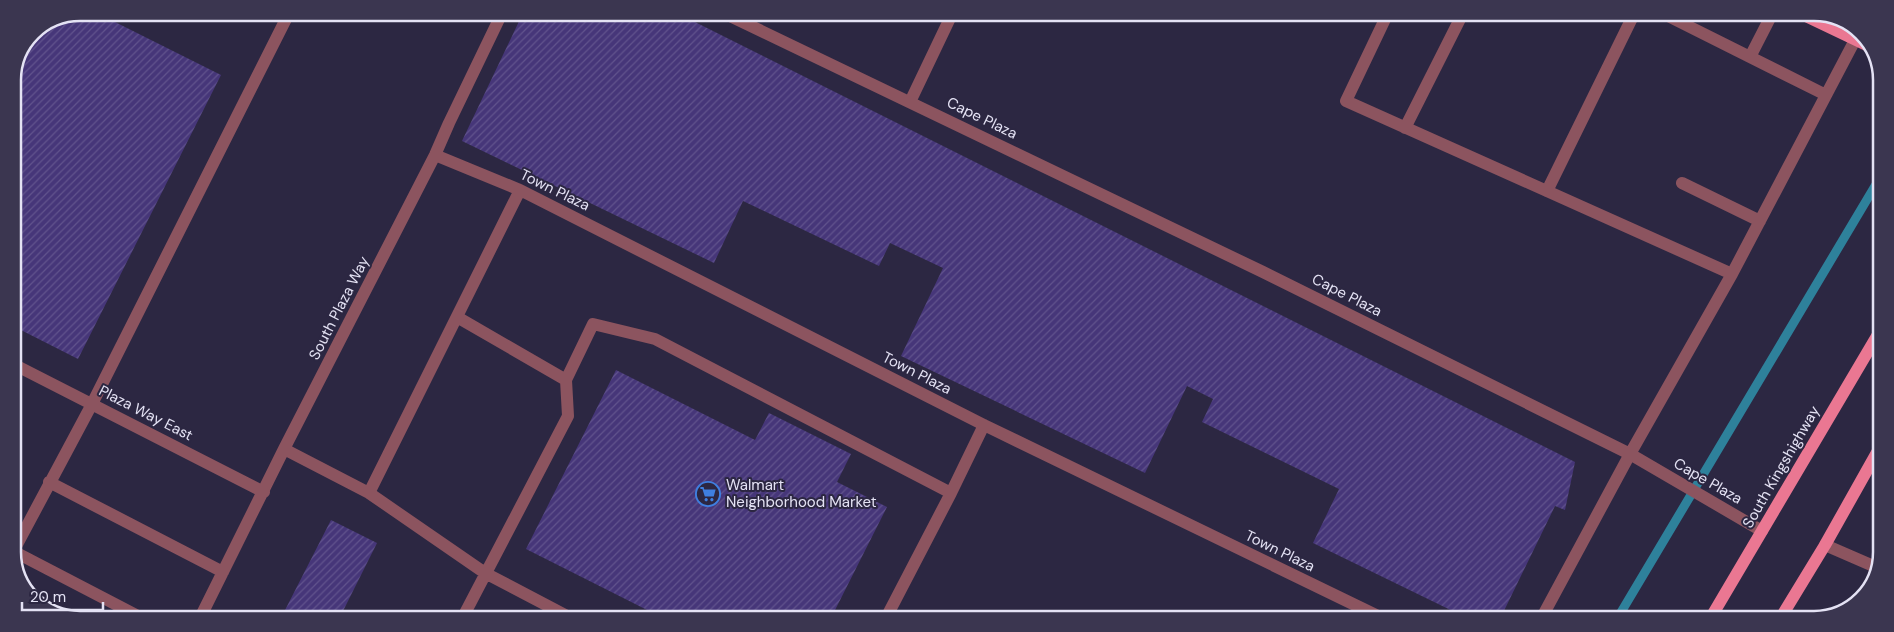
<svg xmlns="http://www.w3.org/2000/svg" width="1894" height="632" font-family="'DM Sans',sans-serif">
	<defs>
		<pattern id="building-hatch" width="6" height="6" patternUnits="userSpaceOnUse" patternTransform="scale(1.25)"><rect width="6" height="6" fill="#463679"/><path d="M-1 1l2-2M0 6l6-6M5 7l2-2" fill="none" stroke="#61538d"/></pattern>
	</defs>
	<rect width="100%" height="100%" fill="#2c2742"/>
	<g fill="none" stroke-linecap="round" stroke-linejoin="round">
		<!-- stream -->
		<path stroke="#2e819b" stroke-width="9" d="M1617,619L1881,176"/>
	</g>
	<!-- building -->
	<path fill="url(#building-hatch)" d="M80,12L97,13L221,75L78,359L13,326V76L33,32Z
		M523,13L679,14L1575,462L1565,510L1555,506L1500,619H1469L1313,543L1339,489L1202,422L1213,399L1187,386L1145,473L901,356L943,268L890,243L879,266L743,201L714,263L462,141Z
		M616,370L755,440L769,413L851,454L837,482L887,507L831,618L661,617L526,549Z
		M331,520L377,543L340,617L282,616Z"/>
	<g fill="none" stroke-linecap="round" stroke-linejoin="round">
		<!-- minor -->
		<path stroke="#8c545f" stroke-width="12" d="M726,14L1263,272L1630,454L1762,531
			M1387,15L1346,101L1732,274L1630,454L1541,619
			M1668,16L1826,95
			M1750,57L1771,16
			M910,102L952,14
			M1405,128L1462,15
			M435,155L520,190L984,425L1384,619
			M1682,183L1760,221
			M1547,191L1633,16
			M1732,274L1855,40
			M457,317L566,380L568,416L463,617
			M13,364L264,492
			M566,380L593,324L655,339L951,493
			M284,449L369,493L485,573L569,617
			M49,482L223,572
			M369,493L520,190
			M1825,545L1878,568
			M13,551L138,616
			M13,552L92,404L289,13
			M201,616L284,449L435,155L449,123L502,13
			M886,618L951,493L984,425"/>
		<!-- major -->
		<path stroke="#ea7792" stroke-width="12" d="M1806,16L1871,47
			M1710,619L1880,331
			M1780,619L1825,545L1879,449"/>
	</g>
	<!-- icons -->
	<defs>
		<symbol id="supermarket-ring" viewBox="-11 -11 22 22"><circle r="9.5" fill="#2c2742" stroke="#3f7fe0" stroke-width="1.5"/><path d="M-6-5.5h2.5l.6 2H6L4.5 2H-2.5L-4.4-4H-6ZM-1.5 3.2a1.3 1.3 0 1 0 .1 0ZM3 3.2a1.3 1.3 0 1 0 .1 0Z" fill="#3f7fe0"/></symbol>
	</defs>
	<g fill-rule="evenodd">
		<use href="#supermarket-ring" x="694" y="480" width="28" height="28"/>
	</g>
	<g text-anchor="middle" stroke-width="4" stroke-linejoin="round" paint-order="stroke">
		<!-- street labels -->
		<g font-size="15" fill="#e4e2f4" stroke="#2c2742">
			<text transform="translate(982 118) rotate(26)" y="5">Cape Plaza</text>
			<text transform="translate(555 190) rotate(26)" y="5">Town Plaza</text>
			<text transform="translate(1347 295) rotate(27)" y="5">Cape Plaza</text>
			<text transform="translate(339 308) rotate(-63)" y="5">South Plaza Way</text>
			<text transform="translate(917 373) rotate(27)" y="5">Town Plaza</text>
			<text transform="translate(146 413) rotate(27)" y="5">Plaza Way East</text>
			<text transform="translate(1781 467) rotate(-60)" y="5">South Kingshighway</text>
			<text transform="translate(1708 481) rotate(30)" y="5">Cape Plaza</text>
			<text transform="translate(1280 551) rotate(26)" y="5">Town Plaza</text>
		</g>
		<!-- poi labels -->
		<g font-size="15" fill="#e4e2f4" stroke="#2c2742" text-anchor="start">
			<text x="726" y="490">Walmart<tspan x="726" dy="17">Neighborhood Market</tspan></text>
		</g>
	</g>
	<!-- crop -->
	<path d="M0 0H1894V632H0ZM80 21H1814A59 59 0 0 1 1873 80V552A59 59 0 0 1 1814 611H80A59 59 0 0 1 21 552V80A59 59 0 0 1 80 21Z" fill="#3b3650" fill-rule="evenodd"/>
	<path fill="none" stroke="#e4e2f4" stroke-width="2.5" d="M80 21H1814A59 59 0 0 1 1873 80V552A59 59 0 0 1 1814 611H80A59 59 0 0 1 21 552V80A59 59 0 0 1 80 21Z"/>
	<!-- scale -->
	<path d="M22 602v8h81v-8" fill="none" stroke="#e4e2f4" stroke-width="2.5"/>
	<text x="30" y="602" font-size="15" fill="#e4e2f4" stroke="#2c2742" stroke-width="4" paint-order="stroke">20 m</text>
</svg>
